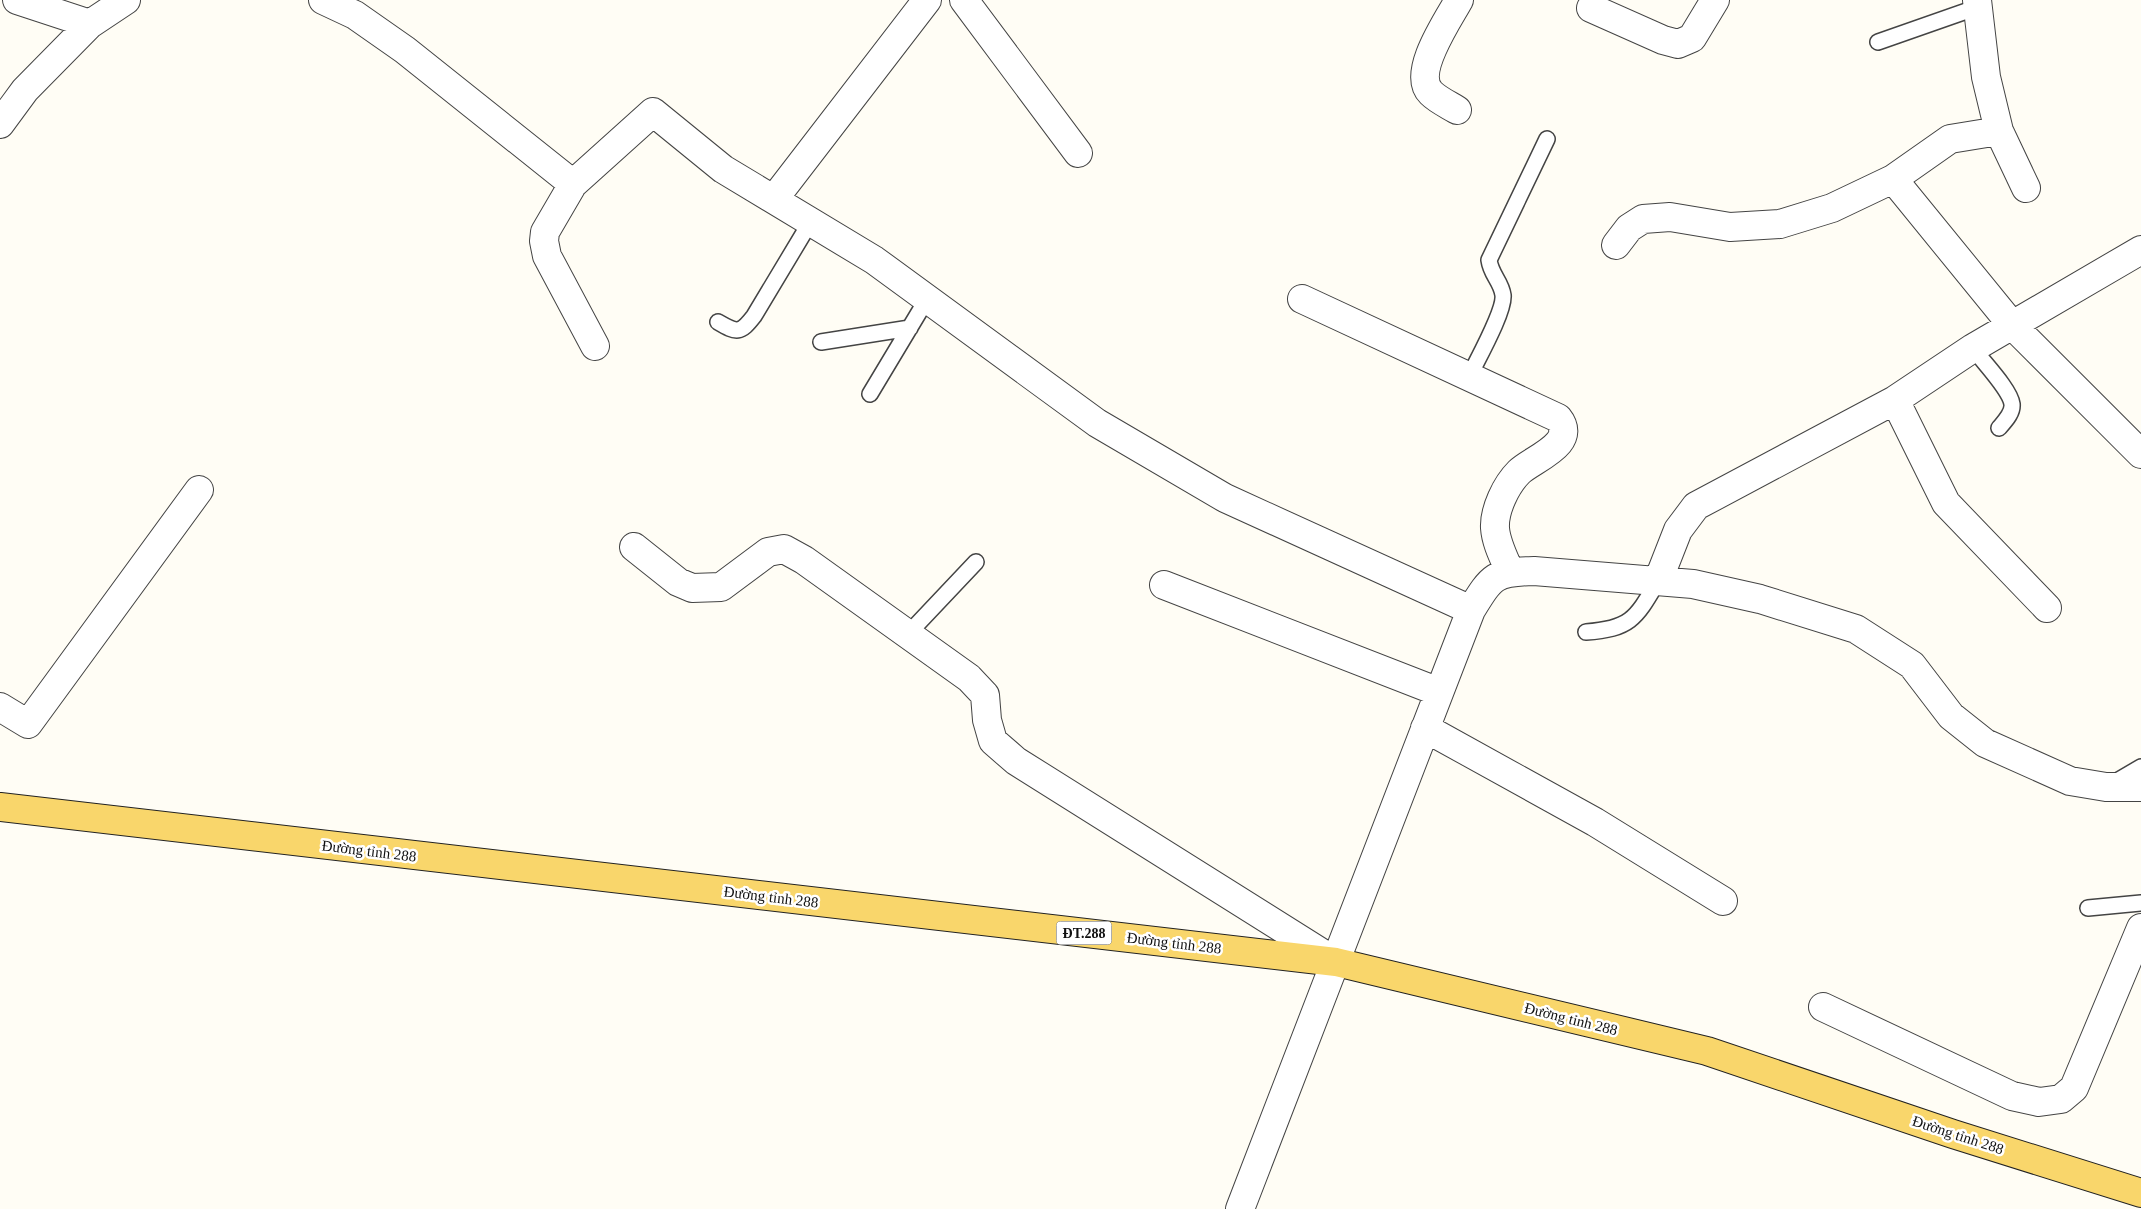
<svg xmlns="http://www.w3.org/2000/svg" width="2141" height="1209" font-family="'Times New Roman',serif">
	<rect width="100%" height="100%" fill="#fffdf5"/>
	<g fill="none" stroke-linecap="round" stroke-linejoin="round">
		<defs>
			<path id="service" d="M1878,42L1978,7
				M718,322C737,333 740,334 754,316L811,221
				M821,342L910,328
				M1973,348C1982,361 2010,389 2012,404C2013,413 2005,421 1999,428
				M1469,377C1477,360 1505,311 1503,295C1501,281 1491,275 1489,260L1547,139
				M870,394L927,299
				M1586,632C1631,629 1636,618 1658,581
				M907,635L976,562
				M2112,784L2141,767
				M2088,908L2141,903"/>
			<path id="minor" d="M17,0L90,24
				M323,0L355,15L405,50L573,184L653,112L723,169L874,260L1097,423L1225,498L1471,610
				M964,0L1078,153
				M1977,0L1986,77L1999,131
				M1591,8L1663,40L1678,44L1692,38L1715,0
				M1457,110C1449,105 1438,100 1431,93C1411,73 1448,20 1459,0
				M0,124L25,90L90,24L126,0
				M1893,179L2012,325L2141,454
				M573,184L545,232L544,241L547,256L595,346
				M774,199L927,0
				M1616,245L1629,228L1643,219L1670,217L1730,227L1780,224L1832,208L1893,179L1950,139L1999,131L2026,188
				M1302,299L1558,418C1579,444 1532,459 1519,472C1506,485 1494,510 1495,528C1496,543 1504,558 1510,572
				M1895,400L1946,503L2047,608
				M634,547L678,582L692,588L721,587L768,552L784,549L804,560L969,678L985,695L987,720L993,741L1016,761L1336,962
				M1658,581L1678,530L1696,506L1895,400L1973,348L2141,250
				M1164,585L1439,692
				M0,707L28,724L199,490
				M1425,728L1595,822L1723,901
				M1823,1007L2012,1096L2039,1102L2061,1099L2074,1088L2141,928
				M1240,1209L1471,610C1492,576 1494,572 1534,571L1693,584L1760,599L1856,629L1912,665L1951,716L1985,743L2070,781L2106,787H2141"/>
			<path id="primary" d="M0,807L1336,962L1707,1051L1953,1134L2141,1193"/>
		</defs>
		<!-- service casing -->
		<use href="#service" stroke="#444" stroke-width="18"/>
		<!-- minor casing -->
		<use href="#minor" stroke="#444" stroke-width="30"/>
		<!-- primary casing -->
		<use href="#primary" stroke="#222" stroke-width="30"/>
		<!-- service -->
		<use href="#service" stroke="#fff" stroke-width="15"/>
		<!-- minor -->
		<use href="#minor" stroke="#fff" stroke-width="28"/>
		<!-- primary -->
		<use href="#primary" stroke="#f9d66b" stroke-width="28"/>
	</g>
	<g text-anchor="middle" stroke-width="5" stroke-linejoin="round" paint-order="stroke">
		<!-- shield labels -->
		<rect fill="#fff" stroke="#585858" stroke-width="1" x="1056.5" y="921.5" width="55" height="23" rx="4"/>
		<g font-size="14" font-weight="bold" fill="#111">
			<text x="1084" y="938">ĐT.288</text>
		</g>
		<!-- street labels -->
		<g font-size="15" fill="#111" stroke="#fff">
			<text transform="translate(369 851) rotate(7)" y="5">Đường tỉnh 288</text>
			<text transform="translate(771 897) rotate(7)" y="5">Đường tỉnh 288</text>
			<text transform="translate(1174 943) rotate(7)" y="5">Đường tỉnh 288</text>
			<text transform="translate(1571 1019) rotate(14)" y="5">Đường tỉnh 288</text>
			<text transform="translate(1958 1135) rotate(18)" y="5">Đường tỉnh 288</text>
		</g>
	</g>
</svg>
